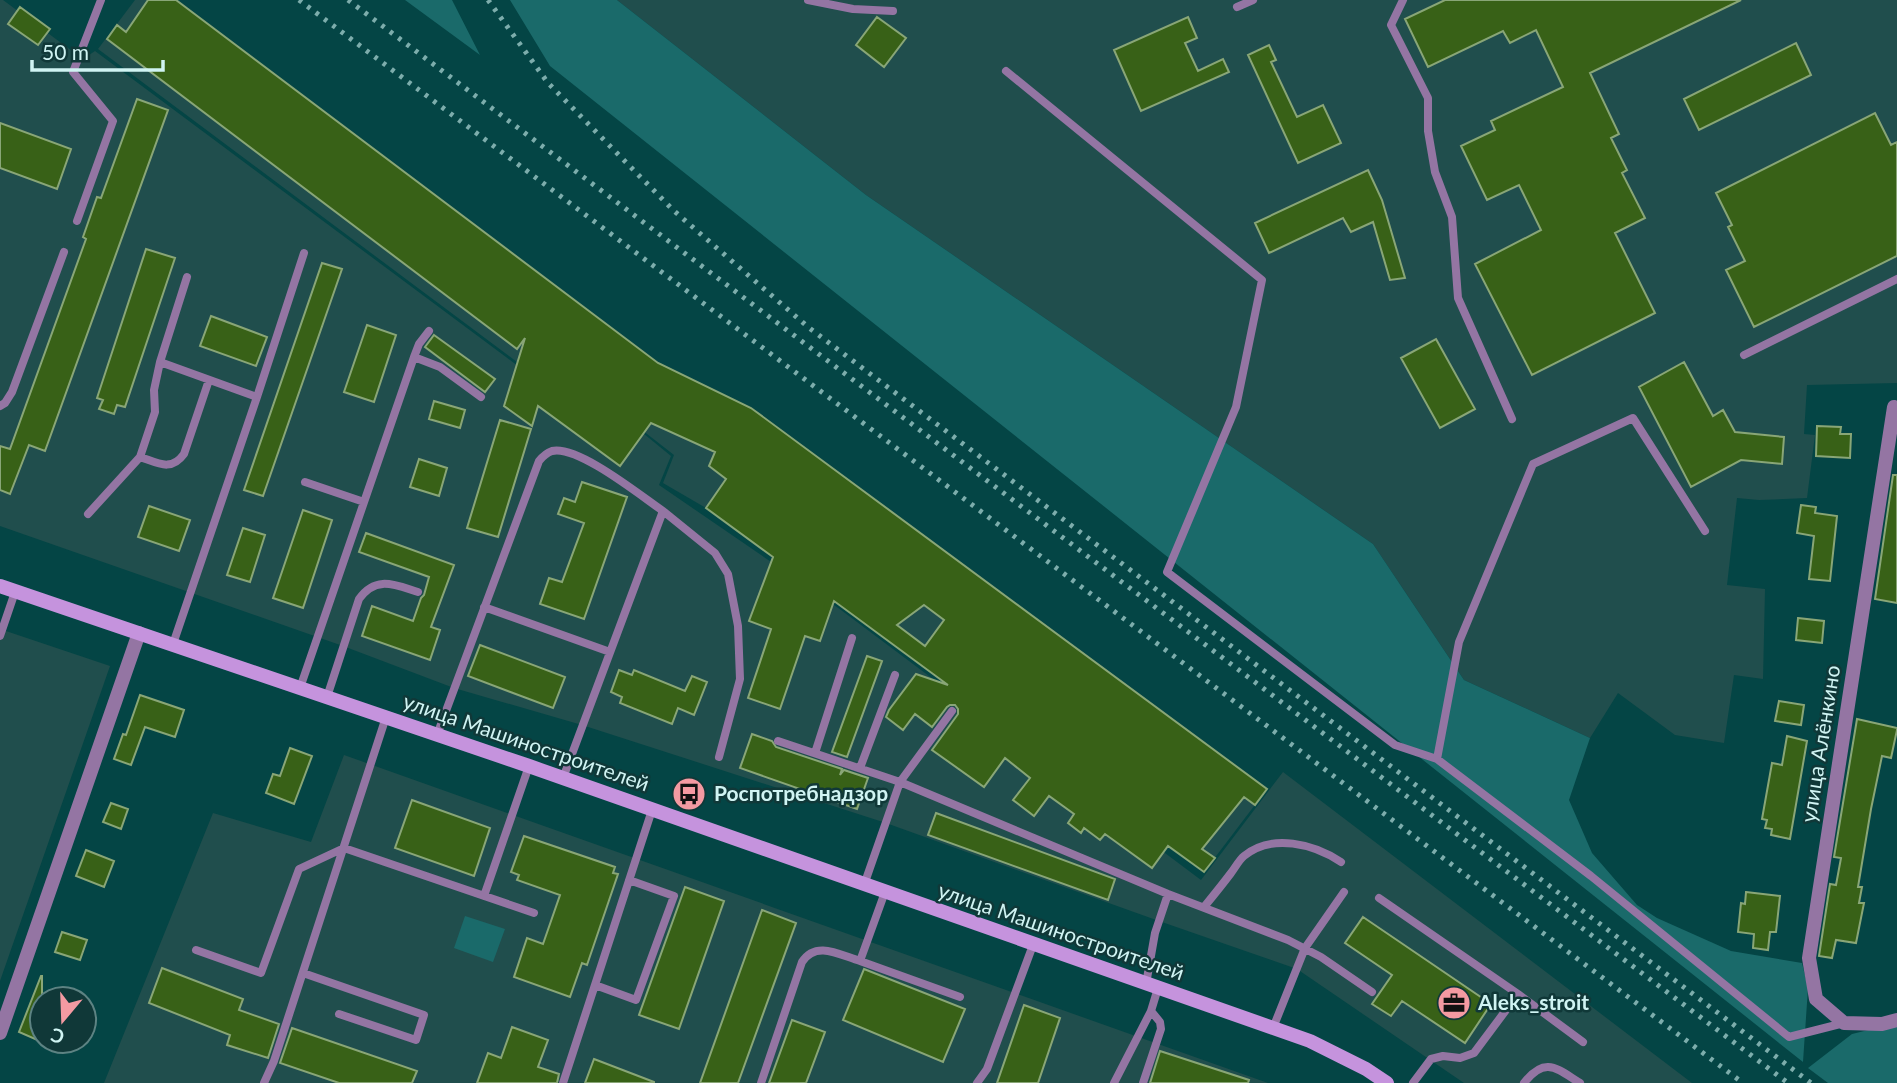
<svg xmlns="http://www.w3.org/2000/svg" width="1897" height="1083" font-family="Lato,sans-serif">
	<rect width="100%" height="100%" fill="#044545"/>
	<!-- built -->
	<path fill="#204e4d" d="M0,0H3L83,59L95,51L530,375L529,371L98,49L135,0H176L658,363L751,408L1267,789L1204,872L706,508L663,483L674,455L583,384L671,456L659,485L841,610L1201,880L1283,772L1692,1083H1464L1297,969L1159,921L886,823L582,725L454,688L343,646L0,526Z
		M617,0H1897V383L1807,385L1804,434L1815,435L1807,498L1759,500L1737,498L1727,585L1765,589L1763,679L1734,675L1724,743L1675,735L1618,693L1590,738L1464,680L1373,544L866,195Z
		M0,629L110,666L0,981Z
		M344,755L1268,1083H104L213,813L311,842Z"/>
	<!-- green -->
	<path fill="#1a6a6a" d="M405,0H452L480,55Z
		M510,0H617L866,195L1373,544L1464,680L1590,738L1569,800L1592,853L1637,905L1657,918L1731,951L1802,963L1808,988L1803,1062L550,66Z
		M465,916L505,929L493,962L454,948Z
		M1897,1023V1083H1828L1808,1068L1852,1034Z"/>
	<!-- building -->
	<path fill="#386117" stroke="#89a677" stroke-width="2" fill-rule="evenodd" d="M148,0H176L658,363L751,408L1267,789L1255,805L1244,797L1202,849L1215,858L1204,872L1168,846L1152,868L1105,834L1100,840L1084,828L1081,833L1068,823L1074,814L1049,796L1034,816L1013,800L1030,778L1005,758L984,787L932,750L958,714V709L955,705H950L947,707L932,727L915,714L903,730L886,717L889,710L916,674L948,685L834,601L820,641L805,636L780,709L748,698L771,629L749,621L773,557L706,508L726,479L709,466L715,452L651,423L620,466L538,406L532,426L504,406L525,338L517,349L107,39L117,25L126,32ZM924,605L944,620L925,646L897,625Z
		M1445,0H1741L1590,73L1619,134L1611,138L1627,170L1622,173L1645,218L1615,233L1655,313L1532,375L1475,264L1541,230L1519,185L1487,200L1461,146L1495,130L1491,121L1563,87L1536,30L1510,43L1503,31L1428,67L1405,19Z
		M20,7L50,29L38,45L8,24Z
		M877,17L906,38L884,67L856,45Z
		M1188,17L1197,38L1185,43L1198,71L1223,59L1229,72L1141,111L1114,50Z
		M1796,43L1811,75L1699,130L1684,99Z
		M1269,45L1276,60L1271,62L1297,117L1323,105L1341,143L1298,163L1248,55Z
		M137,99L168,110L45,451L29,445L10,494L0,490V446L10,449L86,239L83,237L97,197L101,198Z
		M1875,113L1891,145L1897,142V256L1754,327L1726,270L1745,261L1728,227L1732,225L1716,193Z
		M0,123L71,149L57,189L0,168Z
		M1368,170L1382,200L1405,278L1390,280L1373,222L1351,232L1343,218L1269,253L1255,223Z
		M146,249L175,258L125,407L117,405L114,414L99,409L103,400L97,398Z
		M322,263L342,269L263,496L244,490Z
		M211,316L267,337L256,366L200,346Z
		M367,325L396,335L374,402L344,392Z
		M434,335L495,379L485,392L425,347Z
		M1436,339L1475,409L1440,428L1401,358Z
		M1684,362L1713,416L1723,410L1735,432L1784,437L1782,464L1741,460L1691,487L1639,387Z
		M434,401L465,410L460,428L429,419Z
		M500,420L531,429L498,537L467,528Z
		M1817,426L1841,427L1840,434H1851L1850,458L1816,456Z
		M419,459L447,468L439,496L410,487Z
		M1893,475H1897V603L1875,599Z
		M582,482L627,497L584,619L540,604L549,578L562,582L584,523L558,514L564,498L575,502Z
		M1801,505L1816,507L1815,513L1837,516L1830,581L1809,579L1814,536L1797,533Z
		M149,506L190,520L179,551L138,537Z
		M303,510L332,520L303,608L273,598Z
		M243,528L265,535L250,582L227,575Z
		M366,533L454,565L431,627L440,630L430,660L362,636L372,606L413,621L421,598L424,595L429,577L359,552Z
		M1798,618L1824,621L1822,643L1796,640Z
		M480,645L565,677L553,708L468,676Z
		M867,656L882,661L847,757L832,752Z
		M619,670L632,675L634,670L685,691L692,676L707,682L694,715L678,708L672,724L620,703L622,697L611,692Z
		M140,695L184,710L175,737L145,727L131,765L114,759L123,734L126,735Z
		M1779,701L1804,705L1801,725L1775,721Z
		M1857,719L1897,728V730L1891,758L1882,756L1871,809L1858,887H1862L1859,903H1864L1856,943L1836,940L1832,958L1819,956L1830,884L1836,885L1841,858L1834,857Z
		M752,734L772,741L776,747L842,769L840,775L844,770L868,778L857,809L740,768Z
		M1787,736L1807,741L1790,839L1771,835L1772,829L1765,828L1767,820L1762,819L1772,763L1782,765Z
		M290,748L312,756L294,804L266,793L273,774L280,776Z
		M412,800L490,828L474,876L395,848Z
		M111,803L128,809L121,829L103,822Z
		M936,813L1115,879L1108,900L928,835Z
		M524,836L615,867L613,873L618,874L587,965L582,963L570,997L514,977L527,938L543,944L560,895L517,880L519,875L511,872Z
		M86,850L114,861L104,887L76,876Z
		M685,887L724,901L679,1029L639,1015Z
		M1746,892L1780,896L1776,932H1770L1768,950L1753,948L1754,934L1738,932L1741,903L1745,904Z
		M762,910L796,923L738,1083H700Z
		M1363,917L1491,1004L1465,1043L1402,1001L1391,1016L1372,1004L1392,975L1345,943Z
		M62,932L87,940L80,960L55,952Z
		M162,968L243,999L239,1010L279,1024L268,1058L227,1045L230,1035L149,1003Z
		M864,969L965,1009L943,1062L843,1020Z
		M41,976H42V1042L19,1032Z
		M1024,1005L1060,1018L1038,1083H997Z
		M792,1020L825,1032L806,1083H769Z
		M512,1027L548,1040L538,1067L559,1074L557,1083H477L488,1053L501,1058Z
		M292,1028L417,1071L412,1083H339L280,1063Z
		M1160,1051L1249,1080L1248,1083H1150Z
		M594,1059L654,1082V1083H585Z"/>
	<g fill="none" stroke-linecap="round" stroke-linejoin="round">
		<!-- service -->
		<path stroke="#9475a3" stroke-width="8" d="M808,0L853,9L893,11
			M1403,0L1391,25L1428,98V131L1435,172L1452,217L1458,298L1512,419
			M1237,7L1253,0
			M1006,71L1262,280L1236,407L1167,572L1395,745L1437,759
			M77,221L113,121L73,72L101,0
			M1744,355L1897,279
			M414,357L440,367L481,397
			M160,362L187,277
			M0,406L5,403L12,392L64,252
			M140,457C158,463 171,472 184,454L209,380
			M305,482L364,502
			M88,514L140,457L155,412L154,390L160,362L257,397
			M1705,531L1633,418L1533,464L1459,642L1437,759L1591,876L1789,1037L1844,1023
			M484,607L610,652
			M0,636L15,592
			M173,644L257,397L304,253
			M300,688L414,357L419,344L429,331
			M327,697L359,599C376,575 395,585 418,592
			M437,735L539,461C543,456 546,453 552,451C578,445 641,496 663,511
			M778,741L900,782L1168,894L1288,940L1321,957L1372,992
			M815,753L852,638
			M860,768L895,675
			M563,778L663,511L715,553L728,574L738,626L740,679L719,757
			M864,885L900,782L952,711
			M885,892L860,961L960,997
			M484,896L529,766
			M1379,898L1518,994L1583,1042
			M1204,907C1213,896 1222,885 1231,873C1235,868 1239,860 1244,856C1272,833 1314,844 1341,862
			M196,950L261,973L299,869L344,848L534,913
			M303,973L424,1015L416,1040L339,1014
			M1146,984L1155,933L1168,894
			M595,985L636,1000L674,896L629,880
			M1273,1028L1305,948L1344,892
			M264,1083L274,1061L386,717
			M563,1083L652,810
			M761,1083L802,962C816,940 840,955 860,961
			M977,1083L987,1069L1033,945
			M1114,1083L1151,1011L1158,988
			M1143,1083L1161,1029L1160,1022L1151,1011
			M1413,1083L1431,1059L1443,1056L1460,1058L1474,1053L1518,994
			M1524,1083C1545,1056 1556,1068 1580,1083"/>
		<!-- minor -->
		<path stroke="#9475a3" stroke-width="14" d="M1894,407L1809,958L1816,999L1844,1023L1882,1024L1897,1020
			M0,1033L139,633"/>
		<!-- secondary -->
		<path stroke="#c593dd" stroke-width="14" d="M0,586L529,766L1310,1041L1366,1069L1387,1083"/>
		<!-- rail -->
		<path stroke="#7dadac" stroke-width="5" stroke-dasharray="3.5 7" stroke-linecap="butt" d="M299,0L1743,1083
			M348,0L1788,1083
			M488,0L548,83L673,210L808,327L1811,1083"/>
	</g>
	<!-- icons -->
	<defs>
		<symbol id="bus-disc" viewBox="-11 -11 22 22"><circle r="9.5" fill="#f49aa2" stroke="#103838"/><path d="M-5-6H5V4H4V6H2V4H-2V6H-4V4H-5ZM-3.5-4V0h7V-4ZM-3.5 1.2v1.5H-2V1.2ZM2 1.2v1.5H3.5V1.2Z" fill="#111"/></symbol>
		<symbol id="office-disc" viewBox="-11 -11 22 22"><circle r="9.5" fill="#f49aa2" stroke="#103838"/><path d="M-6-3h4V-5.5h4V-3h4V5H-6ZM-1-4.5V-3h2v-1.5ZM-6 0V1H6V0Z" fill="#111"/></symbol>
	</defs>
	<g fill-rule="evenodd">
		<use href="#bus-disc" x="670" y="775" width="38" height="38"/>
		<use href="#office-disc" x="1435" y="984" width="38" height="38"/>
	</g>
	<g text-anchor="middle" stroke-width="5" stroke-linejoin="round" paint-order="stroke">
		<!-- street labels -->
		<g font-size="21" fill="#d0f4f3" stroke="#103838">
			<text transform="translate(526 743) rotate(19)" y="7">улица Машиностроителей</text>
			<text transform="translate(1821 744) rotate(-81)" y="7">улица Алёнкино</text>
			<text transform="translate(1061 932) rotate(19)" y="7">улица Машиностроителей</text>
		</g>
		<!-- poi labels -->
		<g font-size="21" font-weight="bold" fill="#d0f4f3" stroke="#103838" text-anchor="start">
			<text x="714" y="801">Роспотребнадзор</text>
			<text x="1478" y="1010">Aleks_stroit</text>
		</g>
	</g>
	<!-- north arrow -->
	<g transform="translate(63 1020) rotate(199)"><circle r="33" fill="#103838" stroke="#5d8383" stroke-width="2"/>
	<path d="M0-5L12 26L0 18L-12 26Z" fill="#f49aa2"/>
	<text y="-10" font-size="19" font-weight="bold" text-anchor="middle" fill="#d0f4f3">С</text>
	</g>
	<!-- scale -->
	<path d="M32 60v10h131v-10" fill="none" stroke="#d0f4f3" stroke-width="3.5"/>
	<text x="42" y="60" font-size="21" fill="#d0f4f3" stroke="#103838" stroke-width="5" paint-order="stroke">50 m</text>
</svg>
